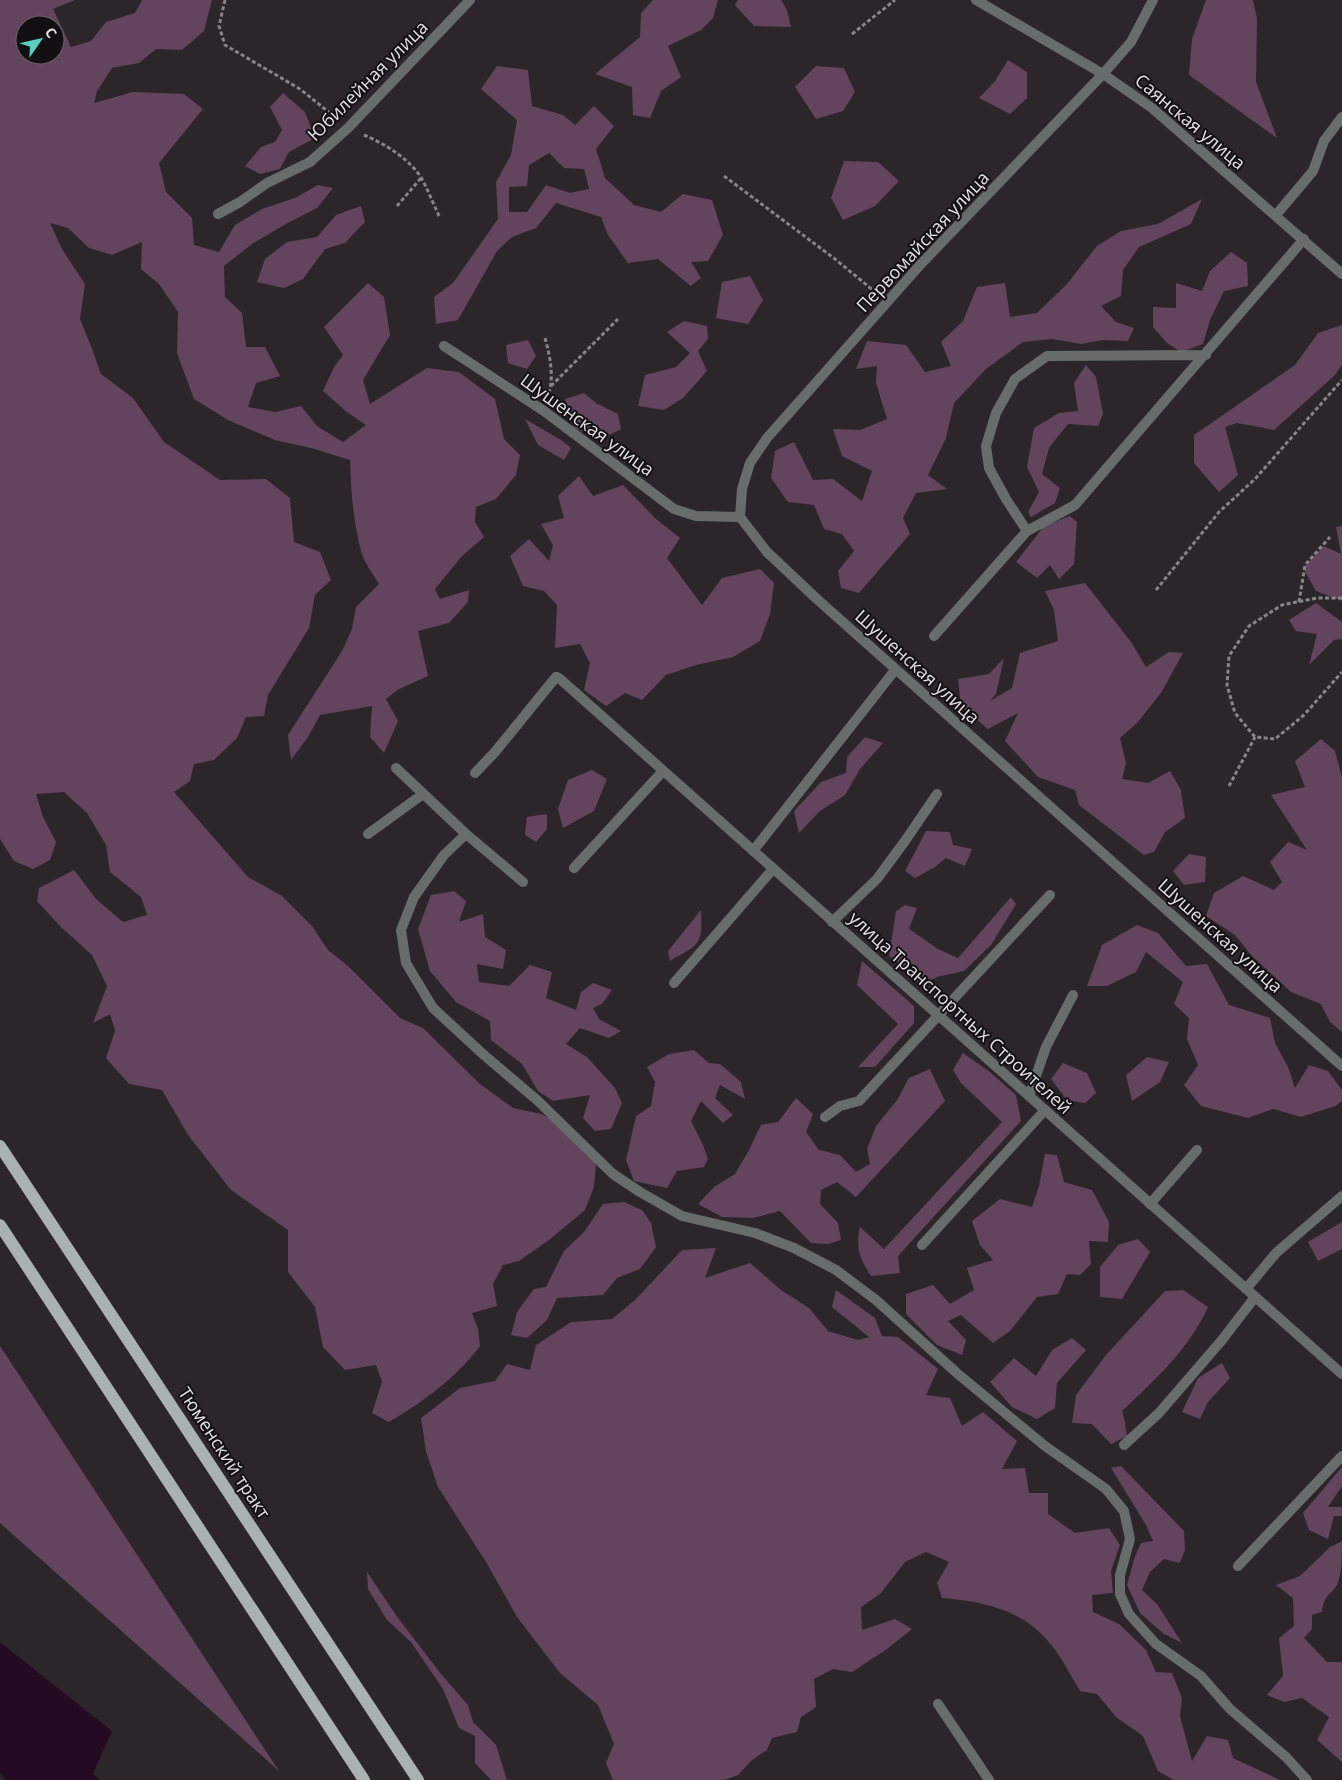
<svg xmlns="http://www.w3.org/2000/svg" width="1342" height="1780" font-family="'Open Sans',sans-serif">
	<rect width="100%" height="100%" fill="#2c262a"/>
	<!-- forest -->
	<path fill="#62445d" fill-rule="evenodd" d="M0,0H75L53,9L71,47L91,41L106,22L135,13L142,0H212L204,31L182,50L156,49L139,63L112,68L97,91L94,103L133,92L184,94L203,109L159,163L166,192L192,218L194,245L219,252L235,225L262,209L295,198L318,185L333,188L317,208L284,225L252,244L224,266L225,297L242,313L246,347H265L280,376L256,383L248,407L275,412L301,406L317,426L343,442L366,425L347,412L323,391L334,367L343,355L324,327L368,283L384,297L390,335L363,380L370,404L427,368L459,372L495,399L504,439L520,455L516,475L496,499L476,507L475,522L484,537L462,556L435,589L440,599L469,590L468,602L449,623L418,631L428,676L399,689L386,699L398,721L384,753L370,737L372,706L320,715L308,737L291,760L288,735L342,651L352,629L356,607L379,584C374,575 365,564 362,554C353,524 351,491 350,460L311,448L275,440L228,420L194,399L177,353L178,312L159,284L141,269L142,242L112,255L89,248L68,228L50,223L62,249L85,284L80,319L91,346L101,374L133,398L164,442L220,480L266,479L290,498L294,542L320,552L331,580L315,595L309,628L268,695L264,716L246,717L237,738L214,760L194,764L190,781L174,792L248,877L282,896L312,926L328,950L349,967L400,1018L423,1028L480,1084L513,1108L542,1114L571,1131L596,1165L594,1187L585,1210L549,1240L519,1261L503,1265L493,1284L497,1306L472,1313L478,1329L480,1346C456,1378 423,1402 389,1422L372,1413L382,1382L376,1365L345,1370L323,1347L315,1307L288,1272V1230L231,1190L188,1135L162,1090L129,1084L106,1058L115,1031L110,1014L93,1023L107,986L92,955L61,927L37,901L39,888L74,870L96,899L123,922L147,915L141,897L110,872L106,845L87,813L64,792L36,794L43,817L56,842L50,860L33,869L14,861L0,839ZM25,25H55V55H25Z
		M653,0H718L713,18L701,30L668,46L681,77L661,91L650,118L633,115L632,87L595,74L640,37L641,13Z
		M738,0H781L787,10L791,27L754,26L735,5Z
		M1206,0H1253L1257,19L1256,82L1277,138L1189,75L1192,39Z
		M1008,60L1027,72V98L1010,114L979,98L995,81Z
		M497,66L528,70L532,106L563,115L575,125L594,106L614,126L596,149L605,178L634,205L661,212L683,194L712,200L723,235L708,261L691,262L701,278L691,286L658,259L628,263L608,235L601,217L556,203L536,228L512,237L497,251L458,320L436,324L434,297L453,283L498,219L496,182L511,155L517,120L481,89ZM549,153L564,168L584,169L589,189L570,193L546,185L527,212H509V187L527,186L529,165Z
		M816,66L844,68L855,92L843,111L816,119L795,87Z
		M283,93L305,112L315,138L289,152L280,169L260,174L245,166L261,147L275,142L282,130L270,107Z
		M844,161L878,162L899,181L875,206L843,220L831,198Z
		M1202,199L1191,224L1139,247L1123,270L1121,296L1101,306L1116,322L1134,328L1128,341L1103,340L1081,344L1052,339L1023,342L986,369L954,403L946,438L928,475L947,489L916,493L903,518L910,534L859,593L841,588L838,571L854,551L842,534L824,529L814,505L788,502L771,478L775,451L794,442L813,480L833,479L862,501L872,471L842,456L833,429L860,430L887,419L876,383L877,366L856,369L867,341L906,345L925,372L951,366L941,342L963,321L977,287L1005,283L1010,317L1037,313L1066,285L1097,246L1121,231L1158,224Z
		M361,206L365,222L345,243L325,249L303,279L284,288L257,282L265,259L287,242L317,237L336,215Z
		M1231,252L1247,263L1248,286L1224,291L1210,320L1203,344L1181,352L1167,343L1153,327V307L1176,308V283L1202,291L1210,271Z
		M750,276L763,300L748,324L716,318L722,282Z
		M684,321L707,326L708,339L698,351L707,371L683,398L664,410L638,406L645,375L676,367L690,353L667,332Z
		M1342,325V365L1334,376L1274,430L1237,423L1225,427L1238,475L1219,492L1194,463V435L1295,365L1318,333Z
		M528,340L536,356L527,369L508,363L506,345Z
		M1086,365L1096,377L1103,414L1098,426L1068,424L1049,448L1042,474L1060,488L1055,503L1031,517L1028,512L1039,492L1027,467L1034,428L1059,413L1078,411L1074,383Z
		M584,393L596,403L618,414L621,429L601,439L574,428L565,399Z
		M525,419L561,440L571,448L564,460L538,445Z
		M579,476L593,496L623,485L656,519L680,538L667,558L702,605L722,578L760,569L774,583L770,614L760,641L733,657L696,665L666,675L642,700L625,693L606,706L584,690L590,663L580,644L555,648L557,605L544,591L523,586L510,556L529,539L549,561L553,545L541,524L564,518L558,496Z
		M1070,516L1077,522L1074,564L1059,579L1050,565L1037,578L1016,562L1044,526Z
		M1342,526V601L1316,591L1303,568L1324,546L1341,554L1336,527Z
		M1085,583L1131,642L1146,667L1169,652L1183,653L1161,693L1137,723L1120,738L1126,763L1122,779L1148,783L1170,771L1181,790L1185,818L1165,832L1154,852L1144,855L1079,805L1075,790L1038,777L1005,741L1018,713L988,729L961,706L958,679L989,674L1004,658L996,694L990,701L1012,688L1020,653L1058,641L1054,610L1045,591Z
		M1316,603L1342,622V639L1334,640L1309,665L1317,634L1296,631L1289,620Z
		M865,737L883,743L860,769L845,795L820,811L799,833L794,811L821,782L846,773L847,757Z
		M1321,739L1335,751L1342,777V1032L1330,1022L1321,1004L1291,992L1253,957L1235,935L1206,916L1214,893L1243,876L1274,890L1282,882L1270,862L1288,842L1307,850L1271,795L1305,787L1295,761Z
		M592,770L607,779L594,811L563,828L558,809L568,780Z
		M547,814V829L536,842L525,835L527,817Z
		M926,831L950,832L953,845L972,849L965,866L946,858L935,867L915,878L905,871Z
		M1189,854L1206,857L1205,882L1184,885L1173,871Z
		M454,891L466,901L459,922L483,914L485,937L506,950L503,969L477,964L479,982L509,986L530,965L552,972L546,998L576,1010L581,992L593,983L612,990L602,1004L593,1008L599,1019L621,1031L609,1038L580,1028L566,1044L587,1057L615,1088L622,1103L611,1129L595,1131L583,1118L590,1095L553,1101L538,1091L522,1064L491,1040L490,1021L456,1002L430,971L418,929L431,895Z
		M1011,897L1016,904L991,945L964,971L937,977L920,986L908,970L889,956L896,911L905,905L917,908L909,929L938,949L958,958Z
		M701,910C703,946 699,944 670,961L668,951Z
		M1137,925L1158,933L1186,966L1207,964L1229,1005L1270,1018L1275,1043L1288,1067L1295,1088L1309,1065L1328,1071L1342,1090V1101L1335,1106L1301,1117L1273,1109L1248,1118L1201,1106L1184,1085L1198,1065L1187,1039L1189,1018L1174,1004L1183,982L1146,952L1136,972L1107,986H1087L1102,945Z
		M862,961L914,1006V1023L875,1067H858L898,1024L857,985Z
		M694,1050L709,1063L720,1064L741,1082L745,1099L720,1085L715,1098L733,1115L723,1123L701,1101L691,1121L703,1145L708,1159L704,1167L677,1171L667,1188L634,1181L626,1160L636,1116L651,1106L655,1082L647,1067L669,1054Z
		M963,1053L990,1072L1016,1095L1021,1121L898,1256L900,1273L871,1276C860,1259 855,1248 860,1227L884,1249L1002,1122L961,1083L953,1070Z
		M1147,1057L1169,1062L1160,1082L1132,1101L1126,1075Z
		M1063,1063L1087,1073L1096,1093L1085,1103L1067,1100L1051,1079Z
		M930,1069L945,1101L856,1197L837,1182L821,1190L820,1204L838,1223L841,1240L828,1244L811,1243L780,1211L753,1218L722,1217L698,1204L714,1187L735,1174L748,1152L761,1125L778,1122L796,1098L813,1114L806,1132L819,1150L840,1155L856,1172L870,1164L867,1149L876,1126L897,1100L909,1078Z
		M1045,1154L1057,1155L1064,1182L1092,1190L1109,1222L1108,1242L1089,1241L1091,1264L1080,1275L1067,1274L1058,1294L1037,1297L1010,1331L993,1343L961,1315L948,1321L966,1340L962,1355L937,1345L906,1314V1294L933,1285L950,1304L974,1290L967,1268L993,1260L980,1245L972,1221L1000,1199L1032,1207L1039,1186Z
		M624,1202L642,1210L651,1223L656,1247L640,1269L617,1278L603,1295L557,1298L547,1320L527,1338L511,1335L517,1312L534,1289L546,1287L564,1251L584,1232L603,1204Z
		M1342,1222V1249L1318,1261L1308,1242Z
		M1138,1239L1150,1252L1122,1299L1100,1297V1267L1118,1245Z
		M716,1248L705,1278L750,1263L781,1290L809,1308L828,1331L858,1340L869,1337L832,1307L836,1290L875,1318L882,1336L898,1337L938,1369L926,1395L950,1398L962,1426L983,1412L1017,1441L1002,1469L1025,1468L1029,1493H1048V1514L1075,1533L1109,1528L1120,1545L1111,1571L1113,1593L1092,1595L1093,1612L1119,1624L1146,1650L1156,1672L1172,1673L1182,1698L1180,1716L1192,1761L1207,1736L1228,1740L1233,1758L1280,1780H1174L1158,1771L1143,1736L1116,1717L1097,1694L1080,1691C1072,1678 1065,1664 1056,1651C1028,1611 988,1602 942,1598L937,1583L949,1562L926,1552L905,1562L880,1594L861,1607L862,1630L895,1619L912,1629L887,1649L852,1672L833,1669L814,1679L816,1707L801,1717L797,1732L772,1738L767,1750L752,1760L738,1775L724,1780H613L606,1763L614,1744L598,1705L560,1673L517,1617L486,1562L438,1487L426,1451L421,1418L460,1388L495,1381L507,1364L530,1370L536,1345L571,1322L612,1319L635,1300L682,1250Z
		M1183,1290L1208,1307C1189,1349 1155,1380 1122,1411L1125,1422L1127,1436L1111,1444L1092,1424L1072,1423L1076,1395L1106,1355L1165,1291Z
		M1072,1338L1086,1350L1057,1383L1055,1408L1037,1419L1012,1407L990,1382L1014,1358L1036,1376L1052,1350Z
		M0,1346L279,1771L0,1523Z
		M1222,1363L1230,1378L1208,1402L1200,1419L1182,1412L1198,1378Z
		M1121,1466L1184,1531L1185,1550L1180,1563L1164,1559L1150,1572L1142,1590L1157,1604L1182,1643L1164,1634L1140,1613L1127,1585L1135,1556L1141,1543L1153,1541L1146,1525L1111,1468Z
		M1342,1467V1486L1328,1507H1342V1516H1334L1328,1539L1309,1530L1303,1513Z
		M1342,1541C1342,1555 1342,1573 1337,1585C1329,1597 1324,1595 1322,1612L1312,1615V1629L1304,1638L1327,1662H1342V1762L1317,1740L1329,1717L1302,1698L1284,1702L1267,1695L1283,1676L1279,1638L1294,1626L1293,1598L1276,1585L1300,1576L1330,1547Z
		M367,1572L398,1618L441,1674L468,1705L473,1722L496,1745L507,1780H491L475,1763V1736L459,1728L443,1689L411,1642L387,1620L368,1589Z"/>
	<!-- water -->
	<path fill="#240b21" d="M0,1642L112,1731L93,1774L100,1780H5L0,1772Z"/>
	<g fill="none" stroke-linecap="round" stroke-linejoin="round">
		<!-- path -->
		<path stroke="#898487" stroke-width="3" stroke-dasharray="4 2.5" stroke-linecap="butt" d="M225,0L219,26L225,45L300,89L335,117
			M852,34L895,0
			M364,135C385,144 410,159 422,179C429,192 434,206 440,218
			M724,176L835,259L874,291
			M397,206L421,178
			M545,338C550,356 554,375 549,393
			M551,386L618,319
			M1156,590L1219,512L1255,479L1342,380
			M1342,598H1317L1282,605L1249,626L1229,656L1227,685L1235,713L1255,737L1275,739L1304,715L1342,672
			M1299,602L1305,565L1330,537
			M1229,786L1255,737"/>
		<!-- service -->
		<path stroke="#686d6c" stroke-width="10" d="M218,214L240,202L267,183L310,162
			M1276,215L1313,171L1324,141L1342,117
			M1027,531L1006,499L989,468L986,446L996,413L1015,379L1047,356L1206,355
			M934,636L1027,531L1075,505L1304,239
			M396,768L466,834L523,882
			M475,773L495,752L556,677
			M368,834L423,794
			M466,834L444,855L414,897L401,930L406,963L433,1008L484,1055L537,1100L613,1174L640,1192L682,1216L755,1233L794,1248L836,1270L876,1300L958,1374L1045,1446L1106,1489L1124,1511L1130,1539L1120,1575V1594L1129,1614L1156,1644L1201,1676L1230,1709L1286,1757L1307,1780
			M574,868L663,771
			M832,922L877,879L905,841L937,794
			M674,983L773,869
			M1029,1096L1046,1047L1073,995
			M825,1117L840,1106L859,1101L1050,895
			M1150,1204L1197,1150
			M922,1245L1045,1110
			M1246,1289L1276,1253L1342,1196
			M1124,1445L1159,1413L1222,1340L1255,1297
			M1238,1566L1342,1456
			M938,1704L989,1780"/>
		<!-- minor -->
		<path stroke="#686d6c" stroke-width="10" d="M976,0L1103,74L1152,108L1342,274
			M310,162L348,128L470,0
			M444,346L544,411L674,509L696,516L740,517
			M740,517L767,552L818,600L1342,1066
			M740,517L742,489L750,463L767,438L920,265L1103,74L1131,42L1153,0
			M556,677L559,678L1342,1374
			M753,851L895,670"/>
		<!-- primary -->
		<path stroke="#a9b2b0" stroke-width="12" d="M0,1146L418,1780
			M0,1225L364,1780"/>
	</g>
	<g text-anchor="middle" stroke-width="4" stroke-linejoin="round" paint-order="stroke">
		<!-- street labels -->
		<g font-size="18" fill="#e4e0e3" stroke="#121012">
			<text transform="translate(368 81) rotate(-45)" y="6">Юбилейная улица</text>
			<text transform="translate(1190 122) rotate(40)" y="6">Саянская улица</text>
			<text transform="translate(923 242) rotate(-47)" y="6">Первомайская улица</text>
			<text transform="translate(587 425) rotate(36)" y="6">Шушенская улица</text>
			<text transform="translate(917 667) rotate(42)" y="6">Шушенская улица</text>
			<text transform="translate(1220 936) rotate(42)" y="6">Шушенская улица</text>
			<text transform="translate(960 1013) rotate(42)" y="6">улица Транспортных Строителей</text>
			<text transform="translate(224 1453) rotate(57)" y="6">Тюменский тракт</text>
		</g>
	</g>
	<!-- north arrow -->
	<g transform="translate(40 40) rotate(56)"><circle r="24" fill="#121012" stroke="#666366"/>
	<path d="M0-4L9 19L0 12L-9 19Z" fill="#59cebe"/>
	<text y="-8" font-size="14" font-weight="bold" text-anchor="middle" fill="#e4e0e3">С</text>
	</g>
</svg>
